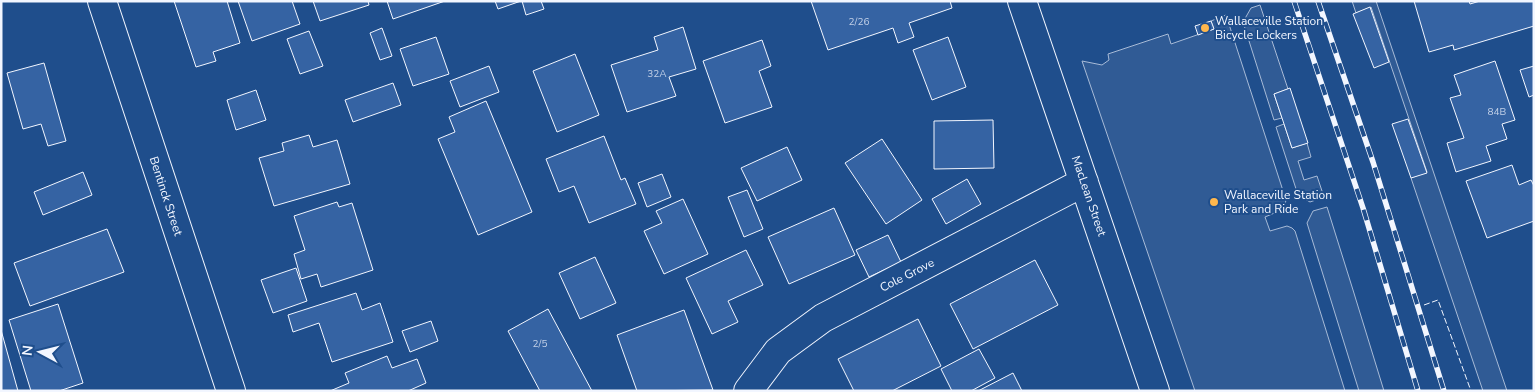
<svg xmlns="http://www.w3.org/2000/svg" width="1535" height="392" font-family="'Nunito Sans',sans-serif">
	<rect width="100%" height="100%" fill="#1f4e8c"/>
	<!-- built -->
	<path fill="#305b95" stroke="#a8bbd7" d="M1352,1H1376L1507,391H1483L1411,178L1427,172L1371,7L1356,13Z
		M1260,5L1288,89L1274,94L1282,118L1274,120L1243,22L1251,8Z
		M1226,15L1286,200L1284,209L1265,217L1270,231L1287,226L1292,228L1295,231L1345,391H1195L1082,61L1102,65L1109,60L1108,54L1168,34L1171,44L1214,29L1211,21Z
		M1284,124L1292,148L1307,143L1311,157L1298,161L1304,180L1317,176L1324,197L1310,202L1298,195L1276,127Z
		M1327,207L1353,290L1384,391H1359L1307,223L1313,211Z"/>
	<!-- building -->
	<path fill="#3563a3" stroke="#f2f6ff" d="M174,1H227L240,43L213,52L216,61L196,67Z
		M238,1H292L300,24L252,41Z
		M313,1H368L369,5L320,21Z
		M387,1H445L393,19Z
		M495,1H521L498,9Z
		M522,1H541L544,9L526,15Z
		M811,1H950L952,8L909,23L914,37L898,43L893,28L828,50Z
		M1414,1H1469L1470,4L1480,1H1534V26L1454,50L1453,45L1429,52Z
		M1370,7L1389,62L1374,68L1353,14Z
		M1211,21L1214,29L1198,35L1195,26Z
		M683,27L696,69L669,77L676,96L627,112L611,65L658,50L654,37Z
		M382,28L392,56L380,60L370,33Z
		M309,31L323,66L300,74L287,39Z
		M436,37L449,74L413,86L400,49Z
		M948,37L966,87L932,100L913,50Z
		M762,40L771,66L759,71L772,107L725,123L703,61Z
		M575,54L599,115L557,132L533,71Z
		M1495,61L1515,120L1502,124L1507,139L1486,146L1491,161L1456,172L1447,143L1464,138L1450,98L1461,95L1454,75Z
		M44,63L66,141L48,146L41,124L23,129L7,73Z
		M489,66L499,92L460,107L450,81Z
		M1534,66V95L1529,97L1520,70Z
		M393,83L401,105L353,122L345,100Z
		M1290,88L1308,143L1292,148L1274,94Z
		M256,90L266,120L236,130L227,100Z
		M486,101L532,212L478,235L438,139L455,132L449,117Z
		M1408,119L1427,173L1411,178L1392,124Z
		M993,120L994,168L934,169V121Z
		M309,135L313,147L337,140L350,184L274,206L259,158L284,151L282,143Z
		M604,136L621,180L625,178L636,204L589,223L574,186L559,192L546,159Z
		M882,139L922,200L886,224L845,163Z
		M787,147L802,180L757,201L741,168Z
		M1512,165L1519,185L1531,180L1534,186V221L1487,238L1466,181Z
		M83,172L92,195L43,215L34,192Z
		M662,174L671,197L647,207L638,183Z
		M967,179L981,204L946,224L932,199Z
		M747,190L763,229L744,237L728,197Z
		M683,199L708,254L664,274L644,231L662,223L656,211Z
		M337,202L339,207L352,203L373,270L321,287L317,274L301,279L294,254L305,250L294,216Z
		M834,208L855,255L789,284L768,237Z
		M107,229L124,272L30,306L14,263Z
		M888,235L901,262L869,277L856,250Z
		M746,250L763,285L728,301L738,322L712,334L686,278Z
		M595,257L616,303L580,319L559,273Z
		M1035,260L1058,305L973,349L950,304Z
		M296,268L307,301L273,313L261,280Z
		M356,293L362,310L380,303L393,342L332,362L319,323L293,332L288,315Z
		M58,304L83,383L59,391H31L9,320Z
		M548,309L592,391H540L508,331Z
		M684,310L713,390L637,391L617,335Z
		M918,319L941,366L892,391H854L838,359Z
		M431,321L438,341L410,352L402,331Z
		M1,330L18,391H1Z
		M979,349L995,378L971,391H952L941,369Z
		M387,356L392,368L417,359L426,383L408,391H330L349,383L345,373Z
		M1013,373L1022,391H978Z"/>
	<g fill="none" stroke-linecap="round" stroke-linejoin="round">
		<defs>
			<path id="street" d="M102,1L231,391
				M1022,1L1155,391
				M748,391L778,351L823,318L1084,182"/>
		</defs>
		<!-- street casing -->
		<use href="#street" stroke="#f2f6ff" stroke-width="30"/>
		<!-- street -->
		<use href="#street" stroke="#1f4e8c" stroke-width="28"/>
		<defs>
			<path id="rail" d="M1294,1L1363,208L1418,391
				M1318,1L1373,162L1444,391"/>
		</defs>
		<!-- rail casing -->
		<use href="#rail" stroke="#f2f6ff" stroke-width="5.5"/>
		<!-- rail -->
		<use href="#rail" stroke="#1f4e8c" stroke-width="4" stroke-dasharray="11" stroke-linecap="butt"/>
		<!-- fence -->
		<path stroke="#f2f6ff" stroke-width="1" stroke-dasharray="6 2.5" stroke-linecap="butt" d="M1424,305L1438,300L1471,391"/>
	</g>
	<!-- markers -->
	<g fill="#ffb74d" stroke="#1f4e8c" stroke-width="2">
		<circle cx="1205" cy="28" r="5"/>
		<circle cx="1214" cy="202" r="5"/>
	</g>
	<g text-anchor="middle" stroke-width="4" stroke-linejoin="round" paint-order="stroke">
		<!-- number labels -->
		<g font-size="10" fill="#c3d1e8">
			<text x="859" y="25">2/26</text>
			<text x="657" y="77">32A</text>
			<text x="1497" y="115">84B</text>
			<text x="540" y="347">2/5</text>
		</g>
		<!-- poi labels -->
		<g font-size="12" fill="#f2f6ff" stroke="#1f4e8c" text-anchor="start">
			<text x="1215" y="25">Wallaceville Station<tspan x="1215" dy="14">Bicycle Lockers</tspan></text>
			<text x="1224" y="199">Wallaceville Station<tspan x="1224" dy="14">Park and Ride</tspan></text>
		</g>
		<!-- street labels -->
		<g font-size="12" fill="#f2f6ff" stroke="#1f4e8c">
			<text transform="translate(166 196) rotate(72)" y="4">Bentinck Street</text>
			<text transform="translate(1089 196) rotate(71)" y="4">MacLean Street</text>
			<text transform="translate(907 275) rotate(-27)" y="4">Cole Grove</text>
		</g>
	</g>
	<!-- border -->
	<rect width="1535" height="392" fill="none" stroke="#f2f6ff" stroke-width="5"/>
	<!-- north arrow -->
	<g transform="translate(40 352) rotate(277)" stroke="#1f4e8c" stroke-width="4" paint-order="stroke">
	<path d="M0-4L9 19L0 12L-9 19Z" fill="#f2f6ff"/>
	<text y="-8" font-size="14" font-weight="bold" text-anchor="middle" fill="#f2f6ff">N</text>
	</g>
</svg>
